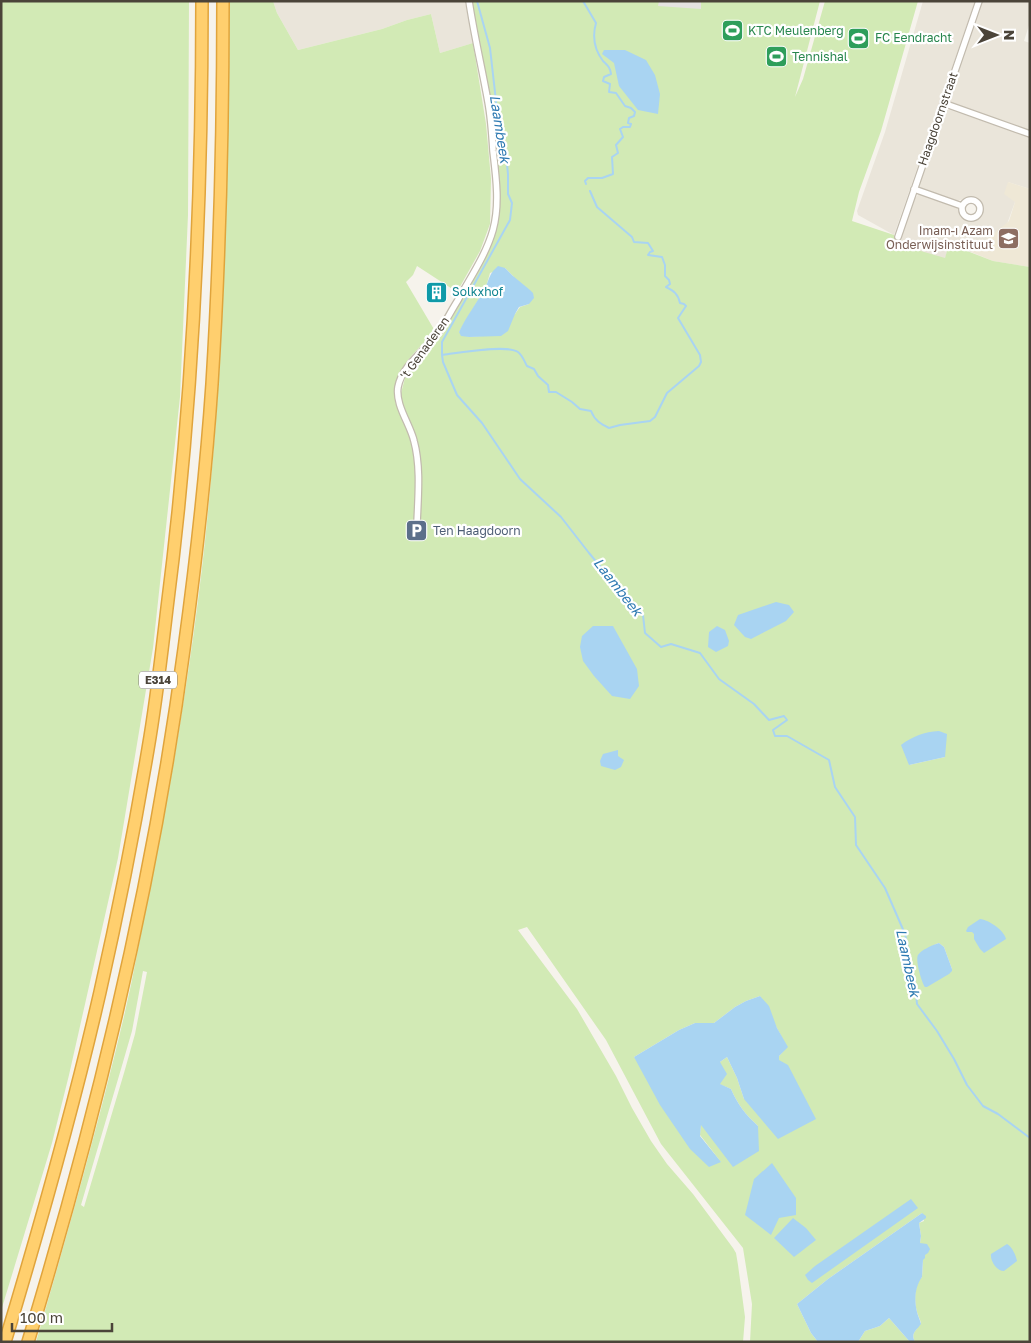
<svg xmlns="http://www.w3.org/2000/svg" width="1031" height="1343" font-family="'Golos Text',sans-serif">
	<rect width="100%" height="100%" fill="#f6f3ec"/>
	<!-- residential -->
	<path fill="#eae5da" d="M273,1H465L473,43L440,53L431,14L407,20L382,29L298,50L277,13Z
		M923,1H975L894,235L858,215L857,211L885,132Z
		M982,1H1030V22L1024,41L1030,43V130L950,103L948,99Z
		M946,110H950L1030,137V189L1008,182L1015,202L1007,224L971,252L949,244L945,259L899,245L914,199L919,194L957,207L961,217L965,220H973L977,219L981,212V203L975,198L971,197L956,201L921,190L919,187V183L944,112Z"/>
	<!-- education -->
	<path fill="#efe8d6" d="M1008,182L1030,189V267L993,261L971,252L1009,221L1015,202L1004,194Z"/>
	<!-- green -->
	<path fill="#d2eab5" fill-rule="evenodd" d="M1,1H189L188,215L180,397L153,648L118,858L69,1075L52,1143L1,1311Z
		M229,1H273L277,13L298,50L382,29L407,20L431,14L440,53L473,43L486,124L491,179L490,224L480,251L457,292L417,266L413,275L406,282L435,331C416,352 388,373 396,404L402,401L401,393L405,378L415,365L443,334L467,287L488,251L495,229L498,177L495,139L471,1H820L795,97L803,79L825,1H918L881,131L859,192L852,221L894,235L900,245L945,258L949,244L993,261L1030,267V1342H915C910,1333 917,1330 921,1323C920,1319 918,1316 917,1312C914,1301 914,1285 922,1277L923,1260L920,1243L921,1236L919,1223L924,1221L922,1213L828,1279L797,1304L811,1333L818,1342H750L752,1304L743,1248L661,1144L606,1040L527,927L518,930L577,1009L616,1076L632,1108L651,1141L667,1164L693,1194L733,1248L736,1253L738,1265L745,1317L743,1342H36C68,1232 99,1123 125,1012C134,974 140,936 148,898C176,760 199,620 211,479C226,320 227,161 229,1ZM505,268L513,276L529,304L520,307L515,314L482,336L469,337L459,332L486,287L490,273ZM939,731L945,757L909,765ZM939,943L944,947L952,969V971L919,954L936,944ZM143,971L147,972L135,1034L124,1073L84,1207L81,1205L121,1069L132,1031ZM760,996L787,1047L779,1056L778,1061L744,1099L737,1078L727,1057L720,1062L719,1084L731,1089C738,1105 745,1114 758,1126L701,1124L700,1135L721,1162L634,1057L679,1030L695,1023H714L735,1007L746,1001Z
		M889,1318L910,1342H858L865,1331L880,1326Z"/>
	<!-- parking -->
	<path fill="#e5e3e0" d="M659,1H701V9L658,6Z"/>
	<!-- water -->
	<path fill="#a9d4f2" d="M604,50H625L646,60L655,75L660,94L658,114L638,110L619,86L614,63L602,54Z
		M498,266L505,268L513,276L530,290L533,293L534,298L529,304L519,307L515,314L508,331L501,336L469,337L461,336L459,332C466,317 476,304 484,290C490,279 488,275 498,266Z
		M776,602L789,605L794,612L786,621L751,639L745,637L734,625L738,615Z
		M593,626H613L637,669L639,686L630,699L612,696L594,676L583,661L580,647L582,636Z
		M717,626L725,630L729,641L728,646L716,652L708,647L709,632Z
		M939,731L947,734L945,757L909,765L901,745C913,736 924,732 939,731Z
		M618,750V756L624,760L621,767L615,770L601,766L600,761L603,754Z
		M980,919C989,920 1004,930 1006,939L984,953L980,949L974,939V934L972,932H967L966,931L968,927Z
		M939,943L944,947L952,969V971L949,974L927,987H925C922,983 915,960 918,955C921,950 931,946 936,944Z
		M760,996L769,1006L777,1028L788,1047L779,1056V1060L788,1065L816,1119L778,1139L744,1099L737,1078L727,1057L720,1062L727,1074L720,1084L731,1089C738,1105 745,1114 758,1126L759,1151L733,1167L701,1125L700,1136L721,1162L709,1167L690,1149L660,1105L634,1057L679,1030L695,1023H714L735,1007L746,1001Z
		M772,1163L796,1198V1215L779,1218L771,1235L745,1215L754,1179Z
		M911,1199L918,1208L812,1283L808,1280L805,1275L815,1266Z
		M922,1213L926,1216V1218L919,1223L921,1236L920,1243L927,1244L930,1249L928,1253L925,1255V1258L923,1260L922,1277C915,1287 914,1299 917,1312C918,1316 920,1320 921,1324C917,1330 910,1333 915,1342H910L889,1318L880,1326L865,1331L858,1342H818L811,1333L797,1304L828,1279Z
		M793,1218L806,1228L816,1240L794,1257L774,1238Z
		M1007,1244C1012,1247 1016,1255 1017,1261L1004,1271C997,1271 990,1261 991,1254Z"/>
	<g fill="none" stroke-linecap="round" stroke-linejoin="round">
		<!-- stream -->
		<path stroke="#a9d4f2" stroke-width="2" d="M477,1L490,48L496,101L497,131L505,146L508,174V194L512,203L510,220L442,342V355L443,362L457,395L482,423L520,479L561,517L589,553L630,602L643,615L645,633L661,647L671,644L700,653L719,679L754,704L769,720L784,716L787,720L773,730L775,736H787L829,760L835,787L855,817L856,845L885,888L905,934L915,983L917,1004L937,1031L954,1059L967,1085L983,1106L998,1114L1030,1138
			M583,1L596,23C592,37 594,49 603,61C608,66 610,67 611,74L604,77L603,81L610,84L609,92L616,93L625,106L631,108L635,112L634,116L629,118L628,123L631,124L630,127H623L620,129L623,137L616,145L618,153L612,157L613,174L602,178H588L585,181L586,184
			M442,355C457,353 507,344 518,352C523,356 524,361 527,366L534,369L538,376L548,385L549,392H556L572,402L580,409L591,411C595,421 601,424 609,428L620,425L650,421L655,417L667,393L699,366L701,362L700,355L678,318L686,306L684,304L680,303C678,294 674,291 666,287L670,284L669,280L665,276V265L662,257L648,255L650,252L653,251L648,243L634,242L632,237L597,207L590,191"/>
		<defs>
			<path id="minor" d="M943,103L1030,134
				M914,189L962,206
				M962 209a9 9 0 1 1 18 0a9 9 0 1 1-18 0Z
				M898,237L979,1
				M417,524C418,497 421,467 414,441C410,424 395,405 398,387C402,365 426,350 438,333C445,323 451,311 458,300C470,278 486,255 493,230C500,205 496,176 493,151C492,134 491,118 488,102C482,68 474,35 469,1"/>
			<path id="motorway" d="M5,1342C40,1226 73,1110 100,992C119,908 136,822 150,737C157,694 162,651 167,608C193,407 202,204 202,1
				M28,1342C97,1115 153,884 184,649C196,561 206,472 212,384C220,256 223,129 223,1"/>
		</defs>
		<!-- minor casing -->
		<use href="#minor" stroke="#c2bbae" stroke-width="8"/>
		<!-- motorway casing -->
		<use href="#motorway" stroke="#e0a43c" stroke-width="14"/>
		<!-- minor -->
		<use href="#minor" stroke="#fff" stroke-width="5.5"/>
		<!-- motorway -->
		<use href="#motorway" stroke="#ffcf6e" stroke-width="11"/>
	</g>
	<!-- icons -->
	<defs>
		<symbol id="stadium-square" viewBox="-11 -11 22 22"><rect x="-9" y="-9" width="18" height="18" rx="4" fill="#2e9e5b" stroke="#fff"/><path d="M0-5a6.5 5 0 1 0 0 10a6.5 5 0 1 0 0-10ZM-3.5-1.8h7v3.6h-7Z" fill="#fff"/></symbol>
		<symbol id="university-square" viewBox="-11 -11 22 22"><rect x="-9" y="-9" width="18" height="18" rx="4" fill="#8d6e63" stroke="#fff"/><path d="M0-5L7-2L0 1L-7-2ZM-4 1L0 2.5L4 1V4Q0 6-4 4Z" fill="#fff"/></symbol>
		<symbol id="building-square" viewBox="-11 -11 22 22"><rect x="-9" y="-9" width="18" height="18" rx="4" fill="#0f9aa8" stroke="#fff"/><path d="M-4-6H4V6H1V3H-1V6H-4ZM-2.5-4.3h1.7v1.8h-1.7ZM.8-4.3h1.7v1.8H.8ZM-2.5-1h1.7V.8h-1.7ZM.8-1h1.7V.8H.8Z" fill="#fff"/></symbol>
		<symbol id="parking-square" viewBox="-11 -11 22 22"><rect x="-9" y="-9" width="18" height="18" rx="4" fill="#5c6f8a" stroke="#fff"/><path d="M-3.5-5.5H1a3.5 3.5 0 0 1 0 7H-1V5.5H-3.5ZM-1-3.4V-.6H.8a1.4 1.4 0 0 0 0-2.8Z" fill="#fff"/></symbol>
	</defs>
	<g fill-rule="evenodd">
		<use href="#stadium-square" x="720" y="18" width="25" height="25"/>
		<use href="#stadium-square" x="846" y="26" width="25" height="25"/>
		<use href="#stadium-square" x="764" y="44" width="25" height="25"/>
		<use href="#university-square" x="996" y="226" width="25" height="25"/>
		<use href="#building-square" x="424" y="280" width="25" height="25"/>
		<use href="#parking-square" x="404" y="518" width="25" height="25"/>
	</g>
	<g text-anchor="middle" stroke-width="4.5" stroke-linejoin="round" paint-order="stroke">
		<!-- shield labels -->
		<rect fill="#fff" stroke="#817c74" stroke-width="1" x="139" y="671.5" width="38" height="17" rx="4"/>
		<g font-size="11" font-weight="bold" fill="#4b4439">
			<text x="158" y="684">E314</text>
		</g>
		<!-- leisure labels -->
		<g font-size="12" fill="#27864d" stroke="#fff" text-anchor="start">
			<text x="748" y="35">KTC Meulenberg</text>
			<text x="875" y="42">FC Eendracht</text>
			<text x="792" y="61">Tennishal</text>
		</g>
		<!-- street labels -->
		<g font-size="12" fill="#4b4439" stroke="#fff">
			<text transform="translate(938 119) rotate(-71)" y="4">Haagdoornstraat</text>
			<text transform="translate(425 348) rotate(-54)" y="4">'t Genaderen</text>
		</g>
		<!-- education labels -->
		<g font-size="12" fill="#785e54" stroke="#fff" text-anchor="end">
			<text x="993" y="235">Imam-ı Azam<tspan x="993" dy="14">Onderwijsinstituut</tspan></text>
		</g>
		<!-- culture labels -->
		<g font-size="12" fill="#0d838f" stroke="#fff" text-anchor="start">
			<text x="452" y="296">Solkxhof</text>
		</g>
		<!-- service labels -->
		<g font-size="12" fill="#4e5e75" stroke="#fff" text-anchor="start">
			<text x="433" y="535">Ten Haagdoorn</text>
		</g>
		<!-- water labels -->
		<g font-size="14" font-style="italic" fill="#2e7ab2" stroke="#fff">
			<text transform="translate(500 129) rotate(81)" y="5">Laambeek</text>
			<text transform="translate(618 587) rotate(52)" y="5">Laambeek</text>
			<text transform="translate(908 963) rotate(78)" y="5">Laambeek</text>
		</g>
	</g>
	<!-- border -->
	<rect width="1031" height="1343" fill="none" stroke="#4b4439" stroke-width="5"/>
	<!-- north arrow -->
	<g transform="translate(996 35) rotate(90)" stroke="#ffffff" stroke-width="4" paint-order="stroke">
	<path d="M0-4L9 19L0 12L-9 19Z" fill="#4b4439"/>
	<text y="-8" font-size="14" font-weight="bold" text-anchor="middle" fill="#4b4439">N</text>
	</g>
	<!-- scale -->
	<path d="M12 1323v8h100v-8" fill="none" stroke="#4b4439" stroke-width="2.5"/>
	<text x="20" y="1323" font-size="15" fill="#4b4439" stroke="#ffffff" stroke-width="4" paint-order="stroke">100 m</text>
</svg>
